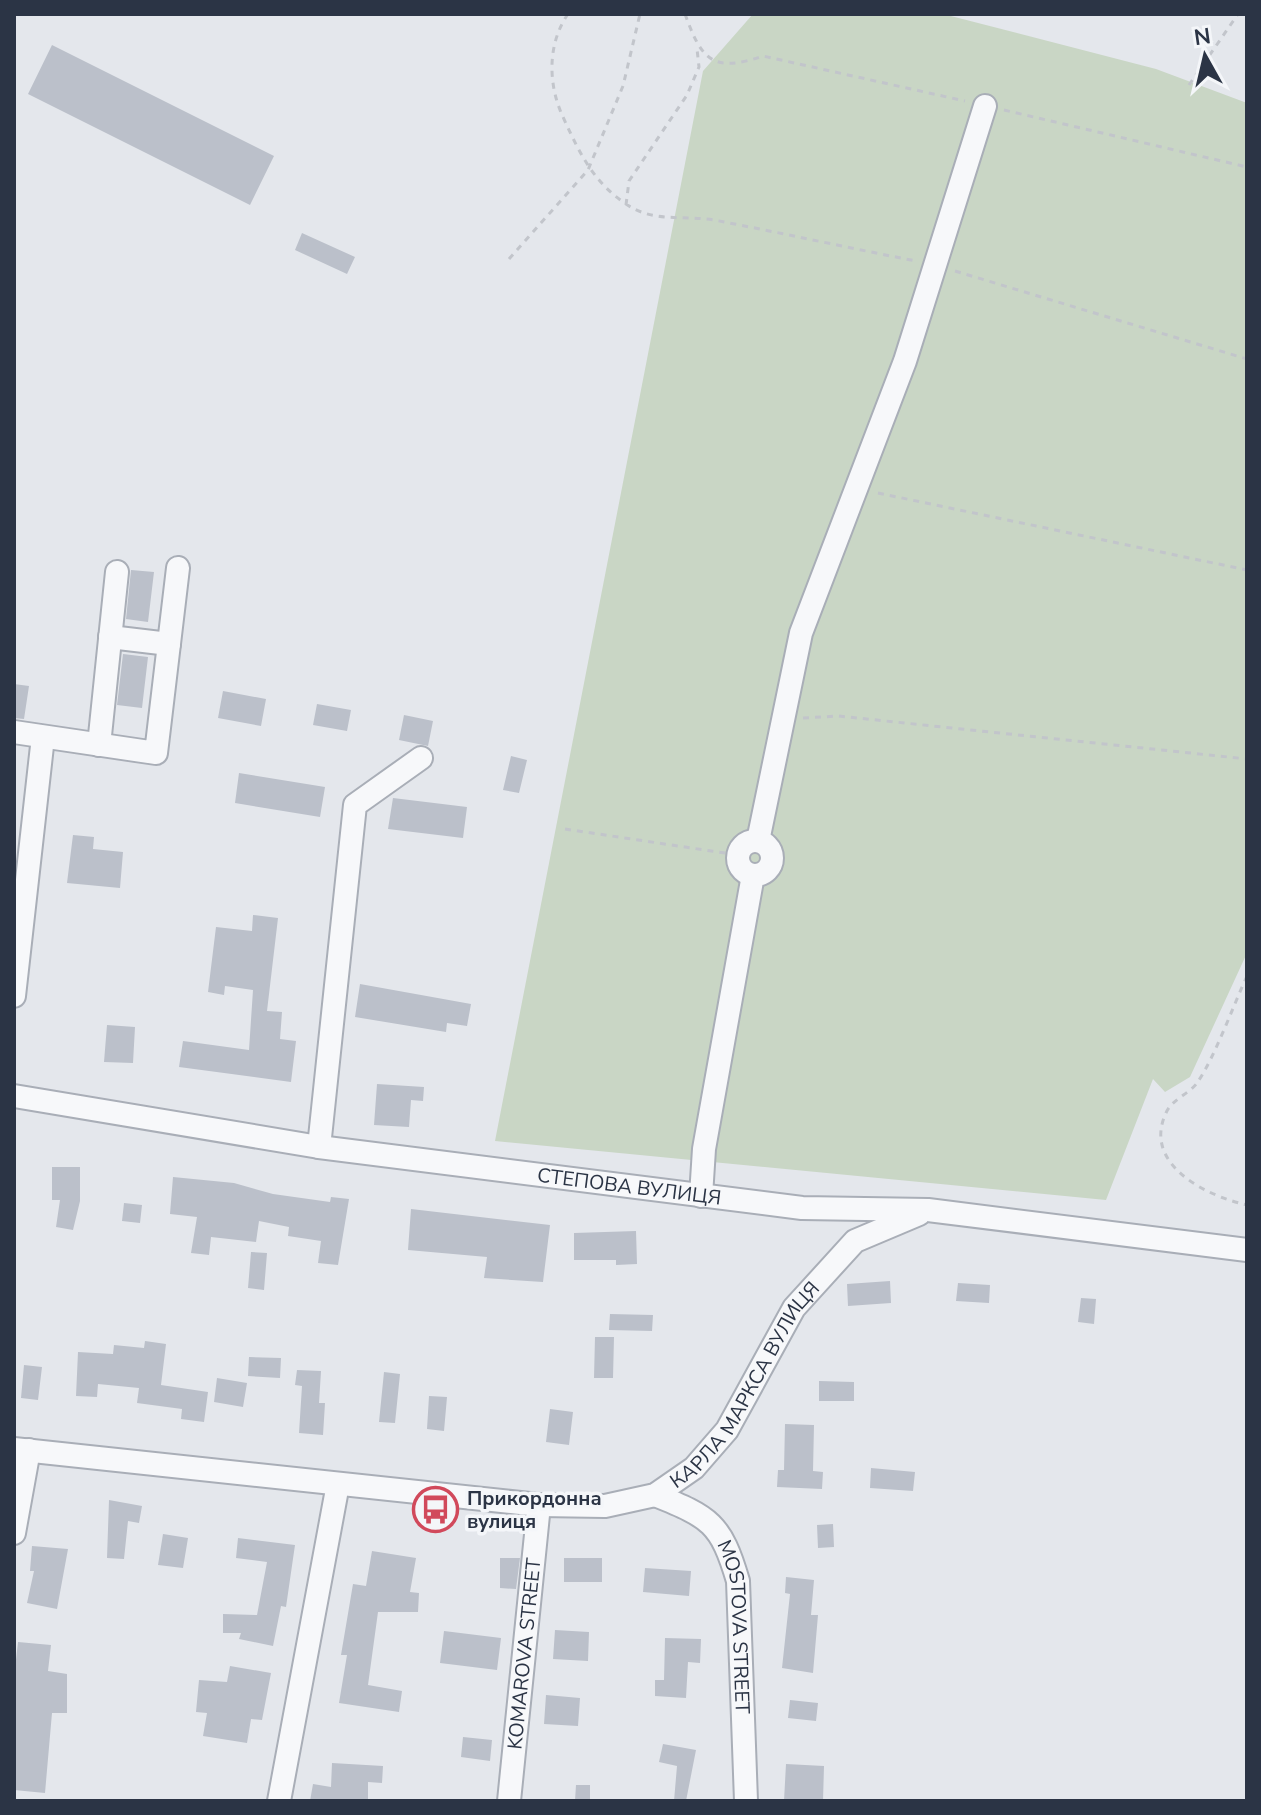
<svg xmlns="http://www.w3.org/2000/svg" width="1261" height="1815" font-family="'Nunito Sans',sans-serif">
	<rect width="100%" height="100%" fill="#e4e7ec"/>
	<!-- green -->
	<path fill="#c9d6c5" d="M753,14H943L1156,69L1247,103V953L1190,1077L1165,1092L1153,1079L1106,1200L495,1141L703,71Z"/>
	<!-- building -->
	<path fill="#bbc0ca" d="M52,45L274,156L250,205L28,94Z
		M302,233L355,257L347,274L295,250Z
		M131,570L154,572L148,622L126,619Z
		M123,654L148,657L142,708L117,705Z
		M14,684L29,686L24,719L14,718Z
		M223,691L266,699L261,726L218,718Z
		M317,704L351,710L347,731L313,725Z
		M404,715L433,721L428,746L399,740Z
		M511,756L527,760L519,793L503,790Z
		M239,773L325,787L320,817L235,803Z
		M393,798L467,807L463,838L388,829Z
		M73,835L94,837L93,849L123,852L120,888L67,883Z
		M253,915L278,918L267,1011L282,1012L280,1039L296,1041L291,1082L179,1067L183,1041L249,1050L253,990L225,986L224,995L208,992L216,927L252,931Z
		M360,984L471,1004L467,1026L447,1023L446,1032L355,1017Z
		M107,1025L135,1027L133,1063L104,1062Z
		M377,1084L424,1087L423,1101L411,1100L409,1127L374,1125Z
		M52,1167H80V1201L73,1230L56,1227L60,1200H52Z
		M173,1177L234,1183L273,1194L330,1202L331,1197L349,1199L338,1265L318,1263L321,1241L288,1236L289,1227L259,1221L256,1242L211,1237L209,1255L191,1253L197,1217L170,1214Z
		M124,1203L142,1205L140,1223L122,1221Z
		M411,1209L550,1225L543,1282L484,1278L487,1257L408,1250Z
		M636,1231L637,1264L616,1265V1260H574V1233Z
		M251,1252L267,1253L264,1290L248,1288Z
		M890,1281L891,1303L848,1306L847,1284Z
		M958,1283L990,1285L989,1303L956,1301Z
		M1081,1298L1096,1299L1094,1324L1078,1322Z
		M610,1314L653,1315L652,1331L609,1330Z
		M595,1337H614L613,1378H594Z
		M145,1341L166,1344L161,1385L208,1392L204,1422L181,1419L182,1409L137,1403L139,1388L98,1384L97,1397L76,1396L78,1352L113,1354L114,1345L144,1348Z
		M249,1357L281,1358L280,1378L248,1376Z
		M24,1365L42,1367L38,1400L21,1398Z
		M297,1370L321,1371L319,1403H325L323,1435L299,1433L302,1386L295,1385Z
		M384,1372L400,1374L395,1423L379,1422Z
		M217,1378L247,1383L243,1407L214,1402Z
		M819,1381L854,1382V1401H819Z
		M429,1396L447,1397L444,1431L427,1429Z
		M550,1409L573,1412L569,1445L546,1442Z
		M785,1424L814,1425L813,1471L823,1472L822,1489L777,1487L778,1470H784Z
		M871,1468L915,1472L913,1491L870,1488Z
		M109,1500L142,1506L139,1523L128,1521L124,1559L107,1558Z
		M833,1524L834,1547L818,1548L817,1525Z
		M163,1534L188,1538L183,1568L158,1565Z
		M238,1538L295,1545L286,1607L281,1606L273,1646L239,1639L241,1633H223V1614L257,1615L267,1562L236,1558Z
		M32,1546L68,1549L57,1609L27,1603L34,1571H30Z
		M372,1551L416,1558L410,1592L419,1593L418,1612H378L368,1685L402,1691L399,1712L339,1703L347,1655H341L353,1584L366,1586Z
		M500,1558H520L516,1589L500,1588Z
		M564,1558H602V1582H564Z
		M645,1568L691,1571L689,1596L643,1592Z
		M786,1577L814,1580L811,1615H818L813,1673L782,1668L790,1594L785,1593Z
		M555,1630L589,1632L588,1661L553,1659Z
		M444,1631L501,1638L497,1670L440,1663Z
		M665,1638L701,1639L700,1663L688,1662L686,1698L655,1696V1680H664Z
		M18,1642L51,1645L48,1671L67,1674V1713H52L45,1793L14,1790V1677Z
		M230,1666L271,1673L262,1720L251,1719L247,1743L203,1736L207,1713L196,1712L199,1680L227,1682Z
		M546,1695L580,1698L578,1726L544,1724Z
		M790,1700L818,1703L816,1721L788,1718Z
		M463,1737L492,1740L490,1761L461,1757Z
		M663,1744L696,1750L686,1801H674L677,1766L659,1762Z
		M332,1763L383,1766L382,1783L368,1782V1801H310L313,1784L331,1787Z
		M786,1764L824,1766L823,1801H784Z
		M576,1785H590V1801H575Z"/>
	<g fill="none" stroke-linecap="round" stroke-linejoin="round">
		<defs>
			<g id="minor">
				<path d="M110,637L169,644"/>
				<path d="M14,732L156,753L178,568"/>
				<path d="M99,745L117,572"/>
				<circle cx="755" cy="858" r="17"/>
				<path d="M758,841L801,633L905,361L985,106"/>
				<path d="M14,996L43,737"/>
				<path id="s1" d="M14,1096L319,1147L802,1208L928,1210L1247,1250"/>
				<path d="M319,1147L355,805L421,758"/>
				<path d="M701,1196L704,1149L753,875"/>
				<path id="s2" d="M14,1449L539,1505L605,1506L655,1495L694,1468L727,1430L794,1308L855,1241L919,1214"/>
				<path id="s3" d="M655,1495C710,1517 721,1523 738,1581L746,1801"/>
				<path d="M14,1533L29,1450"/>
				<path d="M279,1801L338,1484"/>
				<path id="s4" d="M509,1801L539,1505"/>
			</g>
		</defs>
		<!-- minor casing -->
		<use href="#minor" stroke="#a9aeb7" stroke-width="26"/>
		<!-- path -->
		<path stroke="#c2c5cb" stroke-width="3" stroke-dasharray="6 6" stroke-linecap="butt" d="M568,14C547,44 548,85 563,117C579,152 593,182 626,204C653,223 684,215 714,220C782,233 849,248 916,261
			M685,14C702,61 713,73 763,56L965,101
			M1189,85L1238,14
			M1004,110L1247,167
			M626,205L629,181L687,95L699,67L697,49
			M509,259L588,170L623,86L640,14
			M955,271L1247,359
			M878,493L1247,570
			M803,718L838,716L1247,759
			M565,829L738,855
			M1247,976C1233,1006 1215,1057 1197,1083C1189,1094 1171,1100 1166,1113C1142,1164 1206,1196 1247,1205"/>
		<!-- minor -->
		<use href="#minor" stroke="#f7f8fa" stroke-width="22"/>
	</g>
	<!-- icons -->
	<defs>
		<symbol id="bus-ring" viewBox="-11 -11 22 22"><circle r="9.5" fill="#f4f6f9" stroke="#d1495b" stroke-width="1.5"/><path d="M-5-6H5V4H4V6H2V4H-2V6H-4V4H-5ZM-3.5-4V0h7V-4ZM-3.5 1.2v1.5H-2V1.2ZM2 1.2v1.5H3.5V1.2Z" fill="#d1495b"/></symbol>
	</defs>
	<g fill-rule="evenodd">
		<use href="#bus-ring" x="410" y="1484" width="51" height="51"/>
	</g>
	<g text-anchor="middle" stroke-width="7" stroke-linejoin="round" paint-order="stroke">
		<!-- street labels -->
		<g font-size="20" fill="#2b3445" stroke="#f4f6f9">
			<text dy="7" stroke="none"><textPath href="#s1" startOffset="622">СТЕПОВА ВУЛИЦЯ</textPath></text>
			<text dy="7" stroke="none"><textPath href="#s2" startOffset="790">КАРЛА МАРКСА ВУЛИЦЯ</textPath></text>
			<text dy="7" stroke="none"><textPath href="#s3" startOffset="172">MOSTOVA STREET</textPath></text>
			<text dy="7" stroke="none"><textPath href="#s4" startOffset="148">KOMAROVA STREET</textPath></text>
		</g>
		<!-- poi labels -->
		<g font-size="20" font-weight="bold" fill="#2b3445" stroke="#f4f6f9" text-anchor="start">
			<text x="467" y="1505">Прикордонна<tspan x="467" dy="23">вулиця</tspan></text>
		</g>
	</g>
	<!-- border -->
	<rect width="1261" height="1815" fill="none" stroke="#2b3445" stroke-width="32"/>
	<!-- north arrow -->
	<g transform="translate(1205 56) rotate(352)" stroke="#f4f6f9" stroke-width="6" paint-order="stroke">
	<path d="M0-6L14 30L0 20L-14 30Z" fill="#2b3445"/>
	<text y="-12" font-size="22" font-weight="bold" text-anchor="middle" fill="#2b3445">N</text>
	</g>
</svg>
